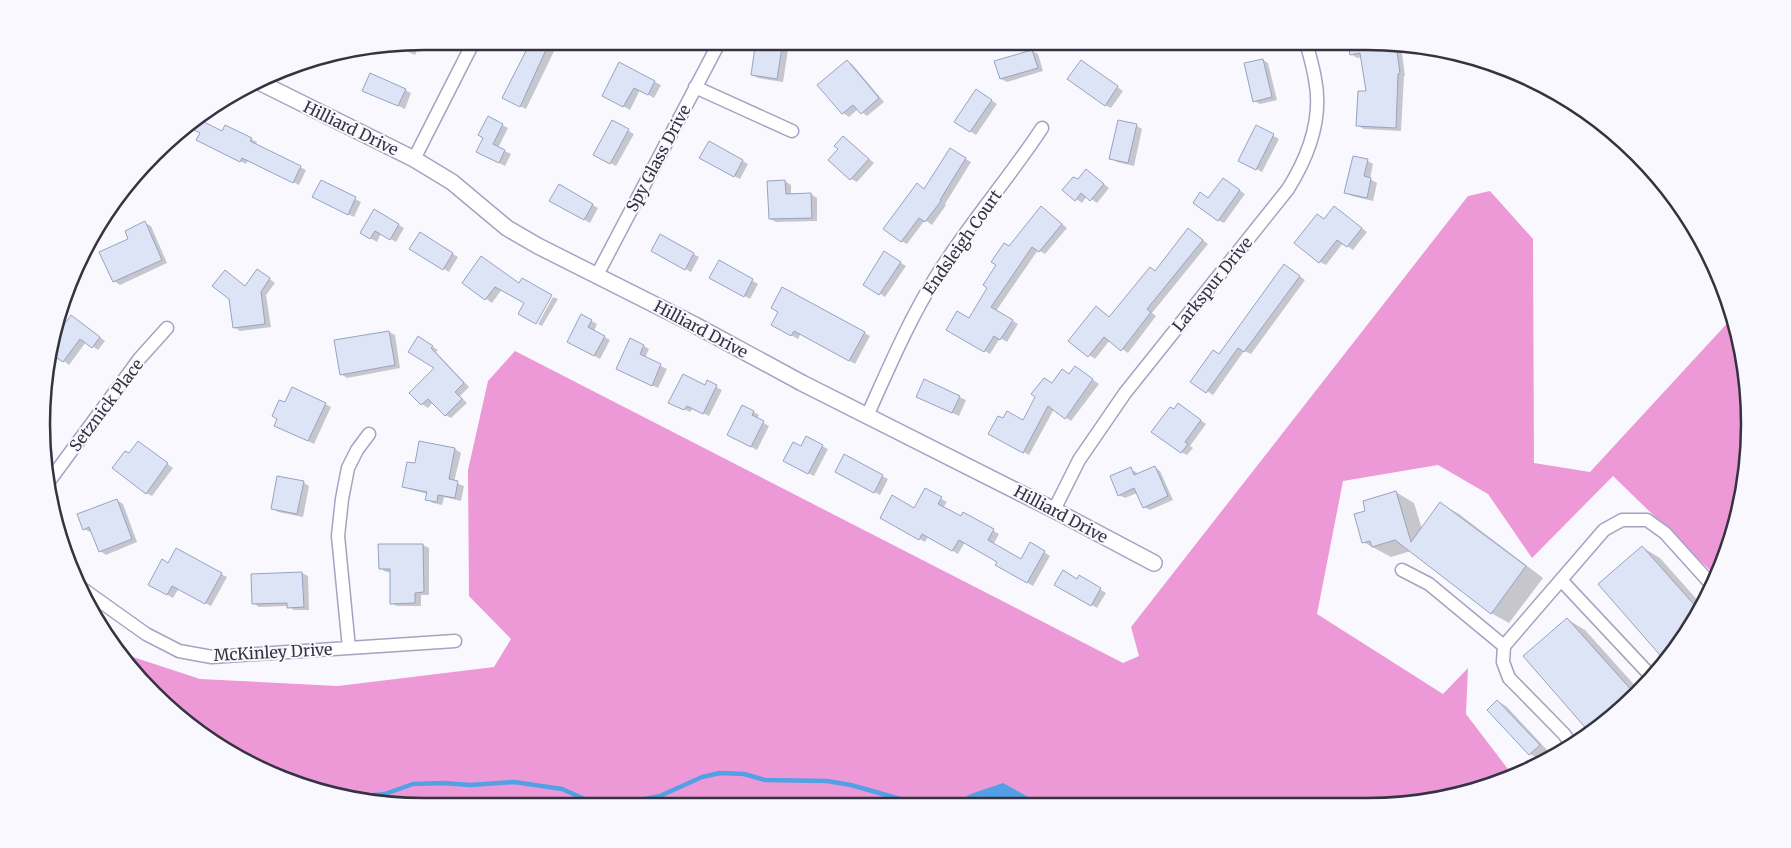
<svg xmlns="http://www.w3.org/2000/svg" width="1791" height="848" font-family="Merriweather,serif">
	<rect width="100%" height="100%" fill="#f9f8ff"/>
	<!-- forest -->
	<path fill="#ed99d8" d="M1490,191L1533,239L1534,463L1590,472L1733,317L1742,349L1750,424L1742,498L1721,570L1717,577L1613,476L1532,558L1488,494L1438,465L1343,481L1317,614L1443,694L1468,668L1466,714L1514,777L1417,803L424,807L350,799L278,778L172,712L124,654L200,679L338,686L494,667L511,639L469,596L468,470L488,381L515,351L1123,663L1139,656L1131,627L1468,196Z"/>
	<!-- water -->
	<path fill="#51a1e4" d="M1003,783L1043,805H955C965,793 988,789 1003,783Z"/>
	<!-- shadow -->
	<path fill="#0003" d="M532,41H559L526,109L510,101Z
		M653,41H667L665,46Z
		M762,41H784L789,44L783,82L758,78L752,75Z
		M1229,41H1253L1254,47L1236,51L1230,48Z
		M1367,41L1374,42L1375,46L1391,44L1401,46L1405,76H1404L1401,131L1364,129L1358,126L1367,92L1362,57L1357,58L1351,54Z
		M421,42L415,55L395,46Z
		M1032,51L1038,54L1043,71L1007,82L1001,79Z
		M1263,60L1268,63L1277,100L1260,104L1254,101Z
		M847,61L853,65L884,102L867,116L858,109L849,117L843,113L819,85Z
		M620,64L661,85L654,98L640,90L630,110L603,95Z
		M1087,65L1123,91L1111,108L1105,105Z
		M405,90L411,93L405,109L370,93Z
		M982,94L997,104L976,135L970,131Z
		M203,114L207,117L204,123L223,133L251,139L257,142L256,145L306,170L299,185L248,160L246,164L203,143L201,133L187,125Z
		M488,118L508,128L498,148L511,154L505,166L483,155Z
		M613,122L634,134L616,166L595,154Z
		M1137,126L1142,129L1134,166L1117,162L1111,158Z
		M1257,127L1279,139L1262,172L1240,160Z
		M844,137L874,163L857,182L851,179L840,149Z
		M709,143L748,164L740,179L701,158Z
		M950,150L971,162L945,204L946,205L932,225L925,220L907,244L901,241L925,190Z
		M1368,161L1373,164L1370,179L1377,183L1373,201L1352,196L1346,193Z
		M1092,174L1109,188L1097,203L1087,196L1082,203L1076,199L1078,181Z
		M321,181L361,202L354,217L319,200Z
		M785,181L791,185V195L811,194L817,198V221L776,222L770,219L769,182Z
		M1229,183L1245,194L1224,223L1218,220L1209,199Z
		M559,186L598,208L590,223L551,201Z
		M374,210L404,228L396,242L381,233L377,242L361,233Z
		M1047,211L1067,228L1045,254L1038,250L996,311L1018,324L1007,342L1000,338L990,354L948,329L970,319L989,288L1009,247Z
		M1340,211L1367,232L1353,250L1343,243L1326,265L1320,262L1325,220Z
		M145,223L151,226L167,263L120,285L114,281L130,239Z
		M1194,233L1208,244L1152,313L1156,316L1128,353L1110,340L1095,359L1070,341L1102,311L1110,317Z
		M420,234L458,257L449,272L411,248Z
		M660,235L699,257L691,272L652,250Z
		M884,253L906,266L885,297L865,284Z
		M719,262L758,284L750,299L711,277Z
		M1290,269L1305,280L1251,354L1244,351L1213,395L1192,381L1220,355Z
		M263,274L275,283L266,295L271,327L240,331L234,327L246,287Z
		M463,282L520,284L526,303L502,289L492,303Z
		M783,289L870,336L855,364L801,333L798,339L773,325L780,312Z
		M553,297L558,299L542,326L538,324Z
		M582,316L597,324L594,331L610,340L600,359L568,342Z
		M77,320L105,341L98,350L86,342L69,365L49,350L53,345L51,343L56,329L60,331Z
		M389,332L395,335L400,368L347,378L341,374Z
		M418,338L438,350L436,352L469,387L460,396L467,403L451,418L445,415L433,402L428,408L422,404L436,368Z
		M644,346L649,349L645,358L667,369L658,388L623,372Z
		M1081,371L1099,384L1071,421L1054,409L1029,455L990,434L1024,421L1052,385L1070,375Z
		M925,381L966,400L959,416L924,400Z
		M707,382L722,390L709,416L693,408L690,412L676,405L705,386Z
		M286,404H325L331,407L314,444L281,428Z
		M743,406L759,415L757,419L769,426L757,450L734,438Z
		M1184,408L1206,424L1190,446L1193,448L1187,455L1181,452L1174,411Z
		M806,438L828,449L814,476L784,461L801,448Z
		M138,442L173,468L152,496L146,493L129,455Z
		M420,442L455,449L461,453L454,482L464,486L461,501L444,497L442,505L433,503L427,499L428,494L409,489L403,486L416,465Z
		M844,456L888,479L880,495L842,475Z
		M1154,467L1160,471L1173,500L1150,510L1144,507L1137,493L1125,498L1119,495L1130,469L1136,472L1138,475Z
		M303,482L309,486L303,517L278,512L272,508Z
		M925,490L947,502L943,508L961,518L964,514L999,534L993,545L1021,561L1031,544L1050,556L1033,586L997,565L999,562L965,542L958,554L928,537L925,542L881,518L915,509Z
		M1396,492L1414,503L1422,529L1441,504L1459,514L1543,578L1509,623L1491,613L1411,551L1391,557L1363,542L1367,511Z
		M117,500L123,504L137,542L106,555L100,551L92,531L90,532L84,529Z
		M423,545L429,548V595H421V606H397L391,603V572H386L380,568Z
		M1642,547L1660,558L1701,604L1671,657Z
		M176,550L227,577L211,606L179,588L173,598L149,584L168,564Z
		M302,573L308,576L309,610H294L288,606L259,607L253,603L252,575Z
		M1079,577L1106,593L1097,608L1056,584L1078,580Z
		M1567,619L1585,630L1638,689L1600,727L1591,733L1525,656Z
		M1498,701L1507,707L1548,751L1539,759L1530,754Z"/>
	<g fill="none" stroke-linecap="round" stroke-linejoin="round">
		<!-- stream -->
		<path stroke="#51a1e4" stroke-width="4.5" d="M343,798L385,794L413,784L443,783L470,785L514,782L562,789L587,800L614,805L660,796L702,777L720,773L744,774L765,780L827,781L851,785L921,805"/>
	</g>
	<!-- building -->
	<path fill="#dde4f6" stroke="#97a3c2" d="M531,41H550L520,107L502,98Z
		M760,41H783L777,79L751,75L755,47L759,48Z
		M1347,41H1369L1370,46L1386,43L1396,44L1400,73L1398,74L1396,128L1356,126L1358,91H1366L1360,53L1350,55Z
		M1032,50L1038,68L1000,79L994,61Z
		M1263,59L1272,97L1253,102L1244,63Z
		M847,60L879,98L861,114L853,105L842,114L817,85Z
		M1081,60L1118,86L1105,106L1067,79Z
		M619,62L655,81L648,95L634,88L623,107L602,96Z
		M370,73L406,89L398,106L362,91Z
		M976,89L992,100L970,132L954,122Z
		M488,116L503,124L493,144L505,150L499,163L476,152L483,138L478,135Z
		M196,118L222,131L225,125L252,138L250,141L301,166L293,183L242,158L240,162L196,140L200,133L186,126Z
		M612,120L629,129L610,164L593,155Z
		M1118,120L1137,124L1128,163L1109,159Z
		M1256,125L1274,134L1256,170L1238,161Z
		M843,136L869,159L850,180L828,160L838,149L834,146Z
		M709,141L743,160L734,177L699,158Z
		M950,148L966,158L940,200L941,201L925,222L919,218L901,242L883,229L917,183L924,189Z
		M1353,156L1368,159L1364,176L1371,178L1367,198L1344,193Z
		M1086,169L1104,184L1090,201L1081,193L1075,201L1062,190L1073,177L1078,179Z
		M1223,178L1240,190L1218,221L1193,203L1200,192L1208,198Z
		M321,180L356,197L348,215L312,197Z
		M785,180L786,194L811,193L812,218L769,219L767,181Z
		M559,184L593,204L584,220L549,201Z
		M1041,206L1062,224L1039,252L1032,247L991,307L1013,320L1000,340L994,336L984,352L946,330L957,311L969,318L987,288L983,285L996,265L991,262L1004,243L1009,246Z
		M1334,206L1362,228L1347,247L1337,240L1319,263L1294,243L1317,214L1324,219Z
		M374,209L399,224L390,240L375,231L370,239L360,233Z
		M145,221L162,260L113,282L99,252L128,239L125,231Z
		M1188,228L1203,240L1147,309L1151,312L1121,351L1104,337L1088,357L1068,341L1096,306L1109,317L1150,267L1155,271Z
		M420,232L453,253L443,270L409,249Z
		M660,234L694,253L685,270L651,251Z
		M884,251L901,262L879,295L863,285Z
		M481,256L519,283L522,278L552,295L536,324L518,314L524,303L495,287L485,300L462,283Z
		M719,260L753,279L744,297L709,278Z
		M1284,264L1300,276L1244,352L1238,348L1206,393L1190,382L1213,350L1219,354Z
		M257,269L270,278L261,292L265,324L233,328L229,299L212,286L225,270L245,286Z
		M782,287L865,332L849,361L794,331L791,336L771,325L778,312L771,308Z
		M581,314L592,320L588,327L605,336L594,356L567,342Z
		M71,315L100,337L92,348L80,339L63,362L48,352L49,350L57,328L60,330Z
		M389,331L395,365L340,375L334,340Z
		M418,336L433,346L431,348L464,383L455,392L462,399L445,416L428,399L421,405L409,393L434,368L408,352Z
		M630,338L644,345L640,354L661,364L652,386L616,369Z
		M1075,366L1093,379L1065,419L1048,406L1023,453L988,434L998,416L1003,418L1007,411L1023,420L1035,397L1031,394L1044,378L1052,383L1062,369L1069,374Z
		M683,374L705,385L707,380L717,385L703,414L687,406L684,410L668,403Z
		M924,379L960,396L952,413L916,397Z
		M292,387L326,403L308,441L274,426L277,419L272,416L279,400L285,402Z
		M1178,403L1201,420L1185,442L1188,444L1181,453L1151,432L1170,407L1174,409Z
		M742,405L754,411L752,415L764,421L751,447L727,435Z
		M806,436L823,445L808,474L783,461L793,442L801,446Z
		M138,441L168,463L146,494L112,468L125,451L129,453Z
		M419,441L455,448L449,479L458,481L455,498L438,495L437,502L425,500L427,492L402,487L407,462L415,463Z
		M844,454L883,475L874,493L835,472Z
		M1155,466L1168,496L1143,508L1134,488L1118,496L1110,476L1131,467L1134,475Z
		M277,476L304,481L297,514L271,509Z
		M925,488L942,497L938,504L961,516L963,512L994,529L988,540L1021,559L1030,542L1045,551L1027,583L995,565L997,562L959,540L952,551L922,534L919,540L880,518L892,495L914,508Z
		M1396,491L1411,542L1440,502L1526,566L1491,614L1395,540L1372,547L1370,541L1362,543L1354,514L1365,511L1363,501Z
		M117,499L132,539L99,552L89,527L83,530L77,514Z
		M378,544H423L424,592L415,593V603L390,604V569H379Z
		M1642,546L1698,609L1671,657L1666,662L1598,584Z
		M176,548L222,573L205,604L172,586L167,595L148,585L162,559L168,563Z
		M1063,570L1077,579L1079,575L1101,588L1091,606L1054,585Z
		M302,572L304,607L287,608V603L252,604L251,574Z
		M1567,618L1634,693L1600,727L1590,733L1523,656Z
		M1497,700L1540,745L1529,755L1487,710Z"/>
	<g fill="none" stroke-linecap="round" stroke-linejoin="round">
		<defs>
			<path id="minor" d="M695,87L792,131
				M414,159L474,41
				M597,275L720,41
				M867,416C888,370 908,322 934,280C966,227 1008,180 1042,128
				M47,484L140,358L167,328
				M1054,510L1079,460L1125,393L1288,189C1308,157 1323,118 1315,79C1313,66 1309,54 1306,41
				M1402,570L1429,584L1504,646L1503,662L1509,678L1564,734L1571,744
				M1561,580L1651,676
				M80,587L146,634L179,651L212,657L455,641
				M1504,646L1604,530L1622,520H1647L1665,533L1712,585
				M349,648L338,536L342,499L348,468L357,450L369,434"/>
			<path id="tertiary" d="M257,81L414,159L452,182L507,228L538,246L695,325L802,383L1054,510L1154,563"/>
		</defs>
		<!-- minor casing -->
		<use href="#minor" stroke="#a6a2c2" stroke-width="15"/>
		<!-- tertiary casing -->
		<use href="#tertiary" stroke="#a6a2c2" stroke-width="18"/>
		<!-- minor -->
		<use href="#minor" stroke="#fff" stroke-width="12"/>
		<!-- tertiary -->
		<use href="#tertiary" stroke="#fff" stroke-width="15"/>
	</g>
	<g text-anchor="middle" stroke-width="4" stroke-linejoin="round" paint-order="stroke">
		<!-- street labels -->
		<g font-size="16" fill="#353340" stroke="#f9f8ff">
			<text transform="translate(351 128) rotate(26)" y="6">Hilliard Drive</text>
			<text transform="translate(658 158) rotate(-62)" y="6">Spy Glass Drive</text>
			<text transform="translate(962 242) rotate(-55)" y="6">Endsleigh Court</text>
			<text transform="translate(1212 284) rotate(-51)" y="6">Larkspur Drive</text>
			<text transform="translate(701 329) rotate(28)" y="6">Hilliard Drive</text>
			<text transform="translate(106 405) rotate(-53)" y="6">Setznick Place</text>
			<text transform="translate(1061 514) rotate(28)" y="6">Hilliard Drive</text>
			<text transform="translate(273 652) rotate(-3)" y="6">McKinley Drive</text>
		</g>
	</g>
	<!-- crop -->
	<path d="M0 0H1791V848H0ZM424 50H1367A374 374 0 0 1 1741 424V424A374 374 0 0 1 1367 798H424A374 374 0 0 1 50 424V424A374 374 0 0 1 424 50Z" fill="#f9f8ff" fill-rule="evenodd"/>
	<path fill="none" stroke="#353340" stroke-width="2.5" d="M424 50H1367A374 374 0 0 1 1741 424V424A374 374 0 0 1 1367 798H424A374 374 0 0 1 50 424V424A374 374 0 0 1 424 50Z"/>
</svg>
